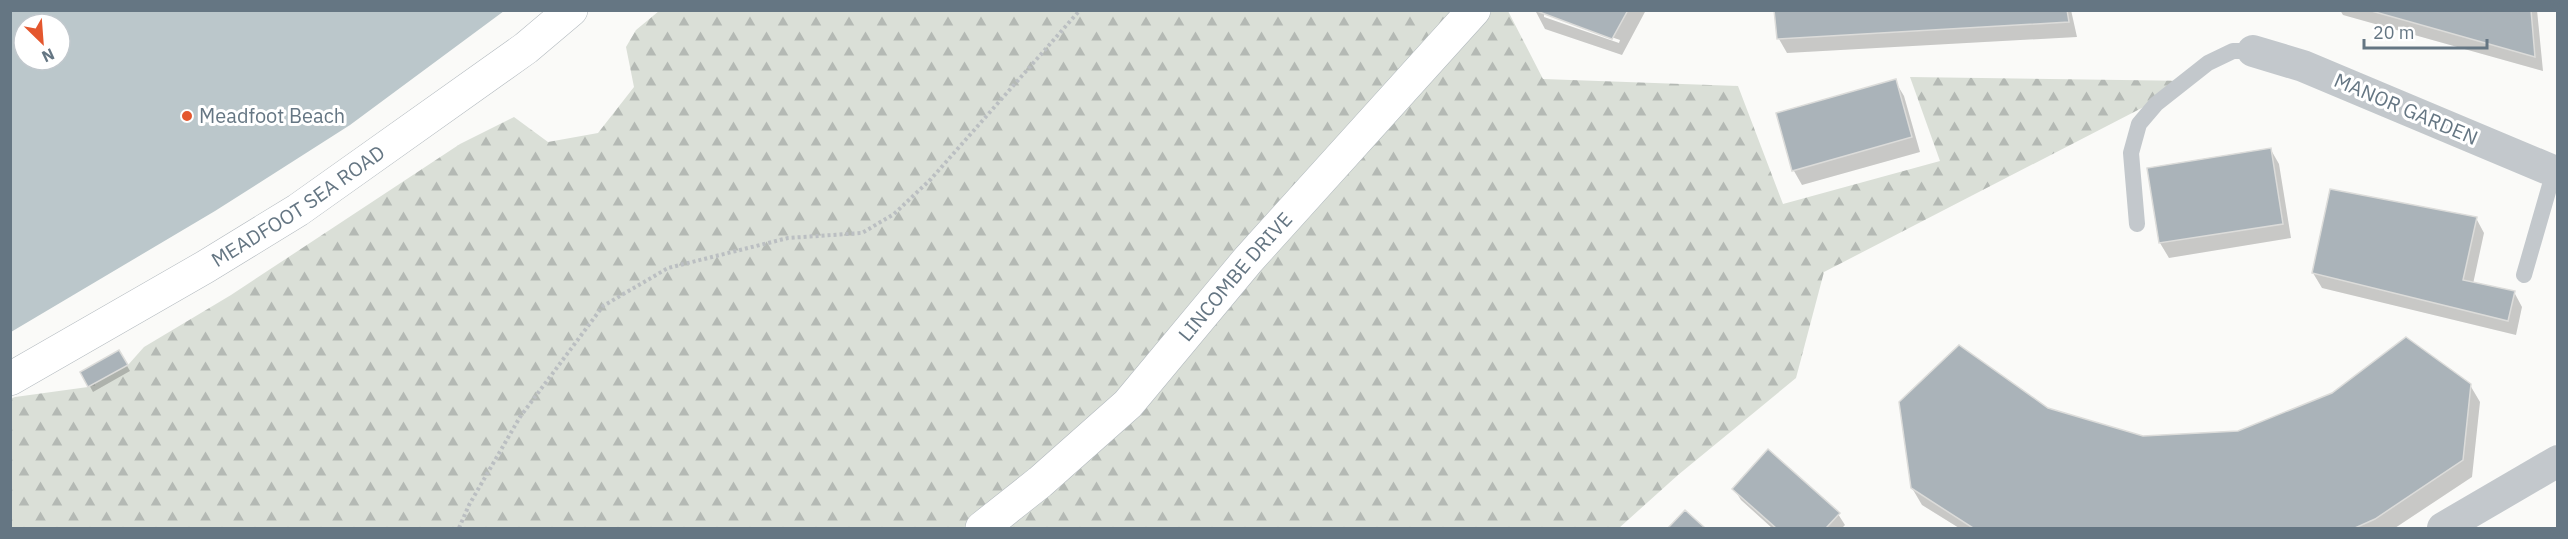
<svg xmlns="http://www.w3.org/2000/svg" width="2568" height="539" font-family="'IBM Plex Sans',sans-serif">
	<defs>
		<pattern id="forest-firs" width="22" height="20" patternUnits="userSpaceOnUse" patternTransform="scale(1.5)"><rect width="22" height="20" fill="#dadfd7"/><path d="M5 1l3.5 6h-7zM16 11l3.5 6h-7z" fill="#b4b9b4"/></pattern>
	</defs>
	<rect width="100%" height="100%" fill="#fafaf8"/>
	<!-- forest -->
	<path fill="url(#forest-firs)" d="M659,11H1508L1543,79L1738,86L1783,204L1940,161L1910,77L2194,81L1824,272L1796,378L1678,475L1619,528H11L10,399L15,397L88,387L128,365L144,347L231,295L460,144L514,117L548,142L598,133L634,87L626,47L636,30Z"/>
	<!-- water -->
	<path fill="#bbc7cb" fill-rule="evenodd" d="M11,10H504V11L350,125L215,211L11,332ZM24,24H60V60H24Z"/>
	<!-- shadow -->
	<path fill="#0003" fill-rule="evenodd" d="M1535,10H1646L1622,55L1545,29ZM1544,14L1620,40L1619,43L1544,17Z
		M1776,10H2071L2077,37L1787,53L1779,39Z
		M2340,10H2537L2543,71L2343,15Z
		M1895,81L1904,96L1920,152L1802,185L1794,171L1778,114Z
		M2271,150L2279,164L2291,238L2169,258L2160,243L2149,169Z
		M2476,218L2484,233L2473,284L2514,292L2522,307L2516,335L2322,288L2313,273Z
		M119,352L130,371L93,392L82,372Z
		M2470,385L2480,402L2472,477L2395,528H1959L1922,505L1912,488L2047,409L2143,438L2238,432Z
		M1734,489L1838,514L1845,525L1842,528H1772L1741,500Z"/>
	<!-- building -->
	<path fill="#aab3b9" stroke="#dcdcda" stroke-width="1.5" d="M1534,10H1628L1612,39Z
		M1774,10H2067L2069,22L1777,39Z
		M2368,10H2531L2535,57Z
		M1896,79L1912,137L1792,171L1776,113Z
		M2271,148L2283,224L2159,243L2147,168Z
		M2330,189L2477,217L2463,280L2515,291L2508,321L2312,273Z
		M2406,337L2471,384L2463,460L2375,519L2355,528H1973L1911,488L1899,402L1959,345L2048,408L2143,436L2238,431L2332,393Z
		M119,350L128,365L88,387L80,372Z
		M1768,449L1840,513L1826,528H1776L1732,489Z
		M1685,510L1705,528H1668Z"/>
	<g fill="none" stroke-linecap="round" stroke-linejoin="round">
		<defs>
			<g id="secondary">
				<path id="s1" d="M10,379L205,267L298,210L526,48L571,10"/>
				<path id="s2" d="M982,528L1040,482L1128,404L1248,260L1474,10"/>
			</g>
		</defs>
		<!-- secondary casing -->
		<use href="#secondary" stroke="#b3babf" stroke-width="34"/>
		<!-- path -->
		<path stroke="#bbbfc2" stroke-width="4" stroke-dasharray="3 3" stroke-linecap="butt" d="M459,528L469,505L520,417L603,306L668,268L788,238L862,233L894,214L931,179L1080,10"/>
		<!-- lane -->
		<path stroke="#c3c8cc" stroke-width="16" d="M2137,224L2131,153L2139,124L2156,104L2208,63L2233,51H2253
			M2524,275L2554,171"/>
		<!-- street -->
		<path stroke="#c3c8cc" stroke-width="32" d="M2253,51L2303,66L2558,173
			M2443,528L2558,461"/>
		<!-- secondary -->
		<use href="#secondary" stroke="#fff" stroke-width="33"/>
	</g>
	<!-- markers -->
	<circle fill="#e4572e" stroke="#fff" stroke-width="2" cx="187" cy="116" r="6"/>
	<g text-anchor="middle" stroke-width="6" stroke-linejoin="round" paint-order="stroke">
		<!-- street labels -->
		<g font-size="20" fill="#657683" stroke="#fff">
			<text transform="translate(2406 109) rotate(23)" y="7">MANOR GARDEN</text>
			<text dy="7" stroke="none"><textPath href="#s1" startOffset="336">MEADFOOT SEA ROAD</textPath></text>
			<text dy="7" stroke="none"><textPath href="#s2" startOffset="358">LINCOMBE DRIVE</textPath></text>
		</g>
		<!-- poi labels -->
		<g font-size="20" fill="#657683" stroke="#fff" text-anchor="start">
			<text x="199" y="123">Meadfoot Beach</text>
		</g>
	</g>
	<!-- border -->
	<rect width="2568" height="539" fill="none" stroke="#657683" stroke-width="24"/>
	<!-- north arrow -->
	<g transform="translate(42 42) rotate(155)"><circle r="28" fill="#ffffff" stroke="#c1c8cd" stroke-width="1.5"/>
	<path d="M0-4.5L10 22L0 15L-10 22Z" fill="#e4572e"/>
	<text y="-9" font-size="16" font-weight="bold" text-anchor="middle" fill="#657683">N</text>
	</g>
	<!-- scale -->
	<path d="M2364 39v9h123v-9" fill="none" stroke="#657683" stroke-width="3"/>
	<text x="2373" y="39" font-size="18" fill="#657683" stroke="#ffffff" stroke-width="4.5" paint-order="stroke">20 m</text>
</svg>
